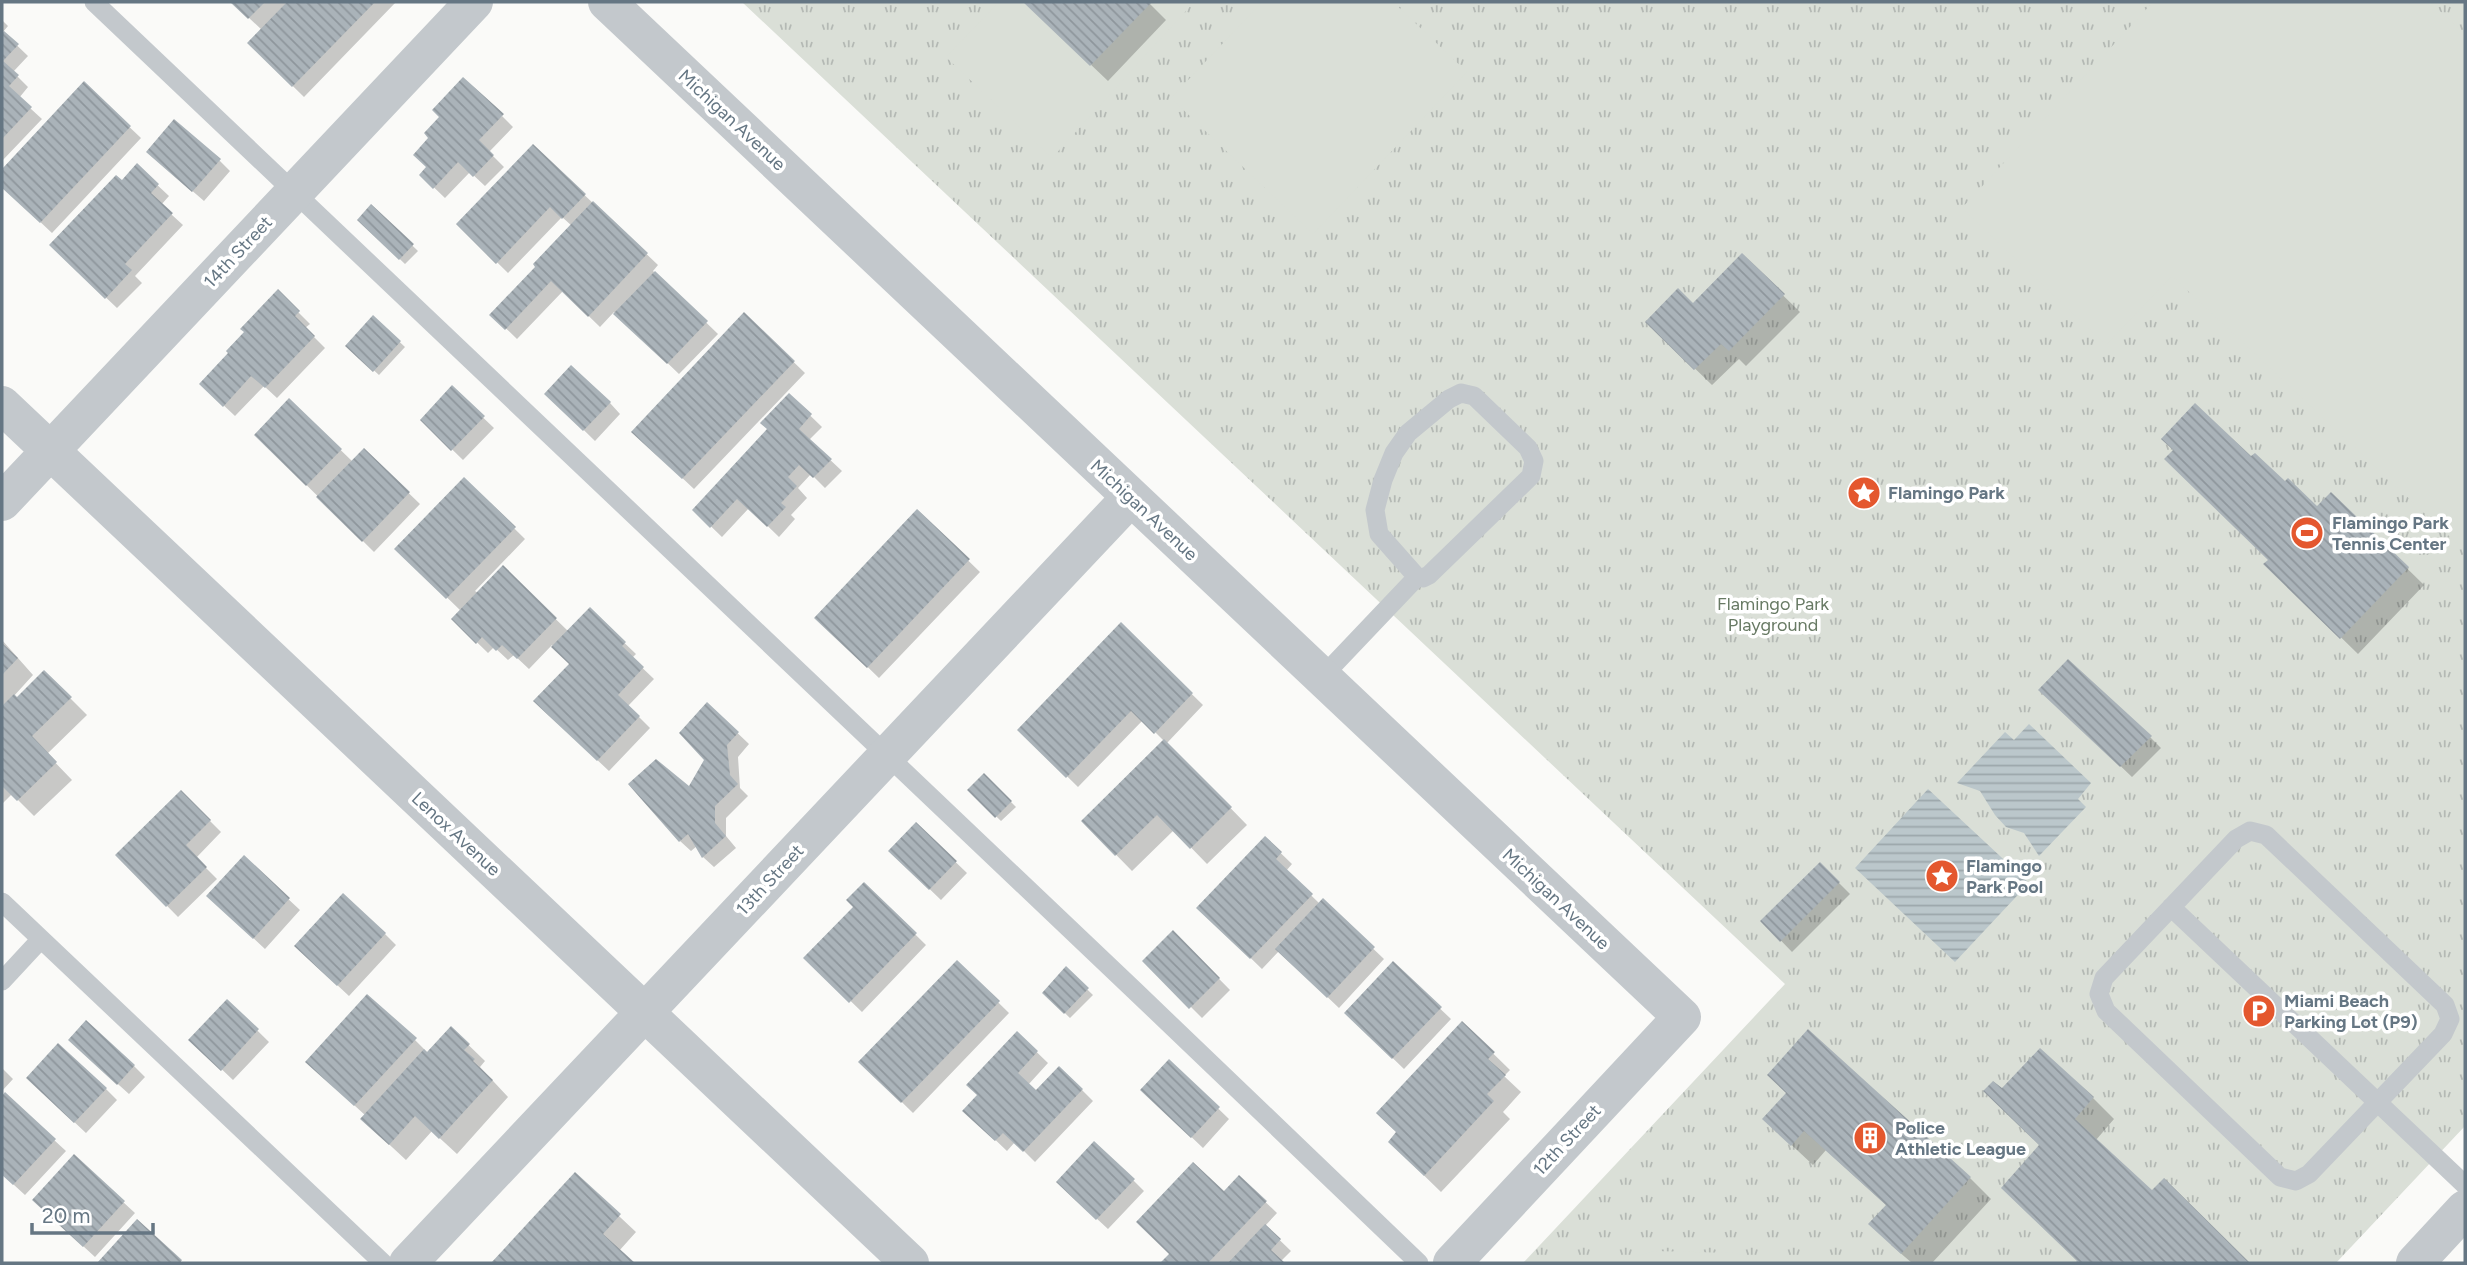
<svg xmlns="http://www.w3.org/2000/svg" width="2467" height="1265" font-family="Figtree,sans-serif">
	<defs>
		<pattern id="grass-tufts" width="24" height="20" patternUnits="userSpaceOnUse" patternTransform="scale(1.75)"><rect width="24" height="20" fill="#dadfd7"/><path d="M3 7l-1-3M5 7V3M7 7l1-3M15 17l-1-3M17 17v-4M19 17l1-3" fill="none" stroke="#b4b9b4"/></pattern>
		<pattern id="water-rules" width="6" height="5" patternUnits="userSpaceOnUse" patternTransform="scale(1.75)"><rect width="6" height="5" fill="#bbc7cb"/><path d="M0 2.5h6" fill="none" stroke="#9ca6aa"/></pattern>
		<pattern id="building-back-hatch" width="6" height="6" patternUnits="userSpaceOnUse" patternTransform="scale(1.75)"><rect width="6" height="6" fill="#aab3b9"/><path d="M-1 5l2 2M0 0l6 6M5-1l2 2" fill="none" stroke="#8e969c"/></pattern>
	</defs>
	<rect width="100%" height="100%" fill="#fafaf8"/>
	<!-- grass -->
	<path fill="url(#grass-tufts)" d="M742,2H2465V1126L2336,1263H1523L1785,984Z"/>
	<!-- pitch -->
	<path fill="#dadfd7" d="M999,2H1194L1052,158L946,57Z
		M1262,2H1393L1467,72L1313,234L1171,98Z
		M2153,2H2430L2465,34V551L2172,276L2106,345L1962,208Z
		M1654,1251L1735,1253L1764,1263H1616Z"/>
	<!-- water -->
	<path fill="url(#water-rules)" d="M2029,724L2091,783L2078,799L2086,807L2039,856L2024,833L2006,827L1995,815L1980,791L1957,783L2005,732L2014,740Z
		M1928,789L2029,883L1955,962L1855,868Z"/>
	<!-- shadow -->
	<path fill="#0003" d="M232,2H396L304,97L249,43L262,30Z
		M1025,2H1148L1166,20L1108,81Z
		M2,20L8,26L3,32L28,56L13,72L28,87L19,98L42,119L2,161Z
		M84,84L141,138L52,233L2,186V172Z
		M502,116L513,127L489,152L504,167L485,186L470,172L445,198L421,175Z
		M533,146L658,265L653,271L718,334L679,374L614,312L600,327L563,291L517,339L492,315L538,267L572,226L562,217L508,273L458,224Z
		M219,160L230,171L204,201L159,162Z
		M137,166L169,196L161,205L183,225L135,276L142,283L117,308L62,256Z
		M372,207L418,251L405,264L359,220Z
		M1742,255L1800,312L1746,366L1739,359L1712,385L1647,322L1693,305Z
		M278,292L310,324L305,328L325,348L277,398L264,386L235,416L201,384L230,353Z
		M744,314L805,373L694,489L645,443Z
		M373,317L405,347L379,375L347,346Z
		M452,388L494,428L463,460L422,420Z
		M547,394L610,403L620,414L595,441Z
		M789,395L822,427L809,440L842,471L825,488L811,474L798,488L807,498L791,515L795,519L779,537L749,508L722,537L694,510L769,430Z
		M289,400L353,462L364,450L420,504L374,552L256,435Z
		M464,479L525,539L475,591L478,593L503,568L569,632L590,610L636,654L632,658L654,679L628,706L650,728L609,771L546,712L571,664L552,645L529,669L514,655L508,660L494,647L488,653L453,619L461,611L397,549Z
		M2331,494L2424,585L2358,654L2266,564Z
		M917,511L980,572L879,678L817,618Z
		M1121,625L1203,705L1167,743L1247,825L1207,864L1174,830L1132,871L1083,821L1164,741L1143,720L1078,787L1020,730Z
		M2,640L33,675L13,697L17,700L44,672L87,715L47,754L72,780L34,816L12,794L2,804Z
		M2041,690L2150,737L2161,748L2132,777Z
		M707,704L749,744L738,757L740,788L748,796L726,818V836L736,848L714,867L703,857L697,846L691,851L680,841L690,788L707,760Z
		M984,775L1016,807L1001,821L969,790Z
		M181,792L221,832L196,858L217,879L178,917L117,855Z
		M916,824L967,873L941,900L890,851Z
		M1265,838L1292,864L1286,871L1320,904L1323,901L1384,959L1339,1008L1279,951L1262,969L1199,908Z
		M244,858L300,910L265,949L220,907Z
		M1820,864L1850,894L1792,952L1762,921Z
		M864,884L926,945L862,1012L806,958L855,907Z
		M1173,932L1230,990L1202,1018L1145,961Z
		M385,934L396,945L349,996L307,957Z
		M957,962L1009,1013L913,1113L861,1062Z
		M1393,964L1451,1019L1404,1069L1346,1013Z
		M1066,969L1093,995L1070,1018L1044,993Z
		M227,1001L269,1042L233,1080L191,1040Z
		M1462,1023L1510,1070L1504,1076L1521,1092L1503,1112L1510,1119L1441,1192L1406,1158Z
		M451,1028L485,1061L480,1067L508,1097L457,1154L432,1131L406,1160L379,1135L366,1116L318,1072L415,1040L428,1053Z
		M1017,1033L1048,1063L1028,1085L1036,1092L1082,1090L1093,1101L1035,1162L1015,1142L1007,1151L965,1111L979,1095Z
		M81,1051L134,1066L145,1077L129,1094Z
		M1169,1061L1229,1119L1203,1148L1142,1090Z
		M2,1068L13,1079L2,1091Z
		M39,1089H106L117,1100L86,1133Z
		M2002,1091L2093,1098L2114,1119L2096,1140L2152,1192L2164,1181L2248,1263H2078L2079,1262L2041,1146Z
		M5,1095L66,1151L25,1195L2,1174V1098Z
		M1764,1119L1970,1178L1991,1199L1932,1263H1912L1891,1245L1887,1206L1826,1150L1813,1165Z
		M74,1157L135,1213L95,1257L45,1211Z
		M575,1175L636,1232L619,1251L633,1263H493Z
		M1239,1177L1277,1213L1265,1226L1291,1251L1281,1261L1282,1263H1162Z
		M1133,1180L1144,1191L1108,1229L1069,1193Z"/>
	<!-- building -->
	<path fill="url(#building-back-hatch)" d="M230,2H265L248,19Z
		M287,2H375L292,87L247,43Z
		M1023,2H1152L1090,66Z
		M4,31L19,44L3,61L19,75L9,86L32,107L2,139V33Z
		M463,77L504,114L479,140L494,155L473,177L458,162L433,189L419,175L426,167L413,155L428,138L424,133L439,117L432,110Z
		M84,81L131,126L40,223L2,188V169Z
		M174,119L221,159L192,192L146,152Z
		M533,144L586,194L562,219L550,207L496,264L456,224Z
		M137,163L159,184L151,193L173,213L125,264L132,270L105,299L49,245L116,175L122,180Z
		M593,201L648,253L588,317L551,281L505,330L489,315L535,267L533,264Z
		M371,204L414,244L399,260L357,220Z
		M1742,253L1785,294L1729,351L1721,344L1694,370L1645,322L1678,288L1693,303Z
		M655,271L708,321L667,364L613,314Z
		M278,289L300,311L295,316L315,336L265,388L251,376L223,407L199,384L228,353L226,351L244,332L240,329Z
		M744,312L795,361L682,479L631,432Z
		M373,315L401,341L373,372L345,346Z
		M571,365L611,402L583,431L544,394Z
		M452,385L485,416L451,451L420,420Z
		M789,393L812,414L799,429L832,459L813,478L799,465L788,477L797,486L781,503L786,507L767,527L737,499L710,528L692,510L767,429L760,423Z
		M289,398L342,449L306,486L254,435Z
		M2195,403L2251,456L2255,453L2285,481L2288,478L2317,506L2331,492L2409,567L2340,639L2263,564L2268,560L2164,459L2173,450L2161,439Z
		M364,448L410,492L362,542L316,497Z
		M464,477L516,527L446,599L394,549Z
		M917,509L970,559L867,668L814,618Z
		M503,565L557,618L517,659L502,645L496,651L482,637L476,644L451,619Z
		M590,607L626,642L622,646L644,667L618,695L640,716L597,761L533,701L569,664L551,647Z
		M1121,622L1193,693L1154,734L1131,711L1066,778L1017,730Z
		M2,643L18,658L2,675Z
		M2068,659L2152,736L2120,767L2038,690Z
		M44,670L72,697L32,736L57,762L17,801L2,786V706L14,694L17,697Z
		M707,702L739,732L727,745L730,775L738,784L715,806V823L726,836L702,858L688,834L679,842L628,784L656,759L689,786L704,760L679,733Z
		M1164,739L1232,807L1190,849L1157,815L1115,856L1081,821Z
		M984,773L1012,801L995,818L967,790Z
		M181,790L211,820L186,845L207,867L166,907L115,855Z
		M916,822L957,861L929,890L888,851Z
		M1265,836L1282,852L1276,859L1313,894L1250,959L1196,908Z
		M244,855L290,898L253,939L206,896Z
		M1820,862L1840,882L1780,942L1760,921Z
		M864,882L917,933L849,1003L803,958L853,907L846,900Z
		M343,893L386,933L337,986L294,946Z
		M1323,898L1375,947L1327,998L1275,949Z
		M1173,930L1220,978L1189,1009L1142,961Z
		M957,960L1000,1001L901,1103L858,1062Z
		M1393,961L1442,1007L1392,1059L1344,1013Z
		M1066,966L1089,988L1064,1014L1042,993Z
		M367,994L417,1038L354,1106L305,1062Z
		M227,999L259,1029L221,1071L188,1040Z
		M86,1020L135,1065L117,1085L68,1040Z
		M1462,1021L1495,1052L1488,1059L1506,1075L1487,1094L1494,1101L1424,1176L1388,1142L1396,1132L1376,1113Z
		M451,1026L470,1044L464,1050L475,1059L473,1061L493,1080L439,1139L415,1116L389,1145L360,1119L424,1049L427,1052Z
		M1808,1029L1971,1177L1901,1254L1868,1224L1886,1205L1804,1131L1791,1146L1762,1119L1786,1093L1767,1075Z
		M1017,1031L1038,1051L1018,1073L1036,1090L1059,1066L1083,1089L1023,1152L1003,1133L995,1141L962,1111L977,1095L966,1085Z
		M58,1043L107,1088L74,1123L26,1078Z
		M2040,1048L2094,1097L2075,1119L2152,1190L2164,1178L2249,1262L2075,1263L2077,1261L2001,1188L2039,1145L1983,1091L1993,1081L2002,1088Z
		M1169,1059L1220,1107L1191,1138L1140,1090Z
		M5,1092L56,1139L13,1185L2,1175V1096Z
		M1094,1141L1135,1179L1096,1220L1056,1182Z
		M74,1154L125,1201L83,1247L32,1200Z
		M1193,1162L1224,1191L1239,1175L1267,1201L1208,1263H1160L1169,1254L1136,1222Z
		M575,1172L621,1214L603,1234L634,1262L632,1263H491Z
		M137,1219L182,1260L180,1263H97Z
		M1265,1224L1281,1239L1271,1250L1285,1263H1228Z"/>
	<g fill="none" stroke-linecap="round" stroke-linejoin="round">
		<!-- service -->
		<path stroke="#c3c8cc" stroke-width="19" d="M94,2L1134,990L1419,1263
			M1322,677L1417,577L1423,578L1429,575L1531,476L1534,461L1528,448L1474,396L1461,393L1449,399L1408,433L1394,453L1383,480L1375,510L1379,534L1417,577
			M2250,831L2266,835L2445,1005L2450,1019L2443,1034L2309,1174L2296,1181L2280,1177L2106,1011L2099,994L2104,978L2236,839Z
			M2,902L383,1263
			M2171,907L2465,1185
			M2,981L41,939"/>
		<!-- minor -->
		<path stroke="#c3c8cc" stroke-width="38" d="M607,2L1682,1017L1452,1263
			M2,405L910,1263
			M2,502L474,2
			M408,1263L1131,497
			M2415,1263L2465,1209"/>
	</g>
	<!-- icons -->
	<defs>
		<symbol id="sight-disc" viewBox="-11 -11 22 22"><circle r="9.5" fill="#e4572e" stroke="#fff"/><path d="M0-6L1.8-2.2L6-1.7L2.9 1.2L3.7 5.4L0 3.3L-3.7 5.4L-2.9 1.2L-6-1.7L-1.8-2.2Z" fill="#fff"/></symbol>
		<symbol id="stadium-disc" viewBox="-11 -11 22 22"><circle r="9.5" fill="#e4572e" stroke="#fff"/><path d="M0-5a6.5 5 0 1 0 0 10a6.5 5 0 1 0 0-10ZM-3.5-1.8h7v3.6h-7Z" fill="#fff"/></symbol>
		<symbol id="parking-disc" viewBox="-11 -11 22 22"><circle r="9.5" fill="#e4572e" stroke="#fff"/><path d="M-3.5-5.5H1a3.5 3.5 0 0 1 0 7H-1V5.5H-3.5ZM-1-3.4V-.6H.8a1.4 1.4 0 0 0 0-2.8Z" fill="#fff"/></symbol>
		<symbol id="building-disc" viewBox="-11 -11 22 22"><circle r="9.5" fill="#e4572e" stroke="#fff"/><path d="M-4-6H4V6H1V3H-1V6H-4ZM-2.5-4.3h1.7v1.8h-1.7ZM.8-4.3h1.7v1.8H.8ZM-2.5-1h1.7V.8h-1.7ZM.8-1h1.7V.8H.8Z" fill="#fff"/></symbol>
	</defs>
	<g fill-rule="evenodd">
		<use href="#sight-disc" x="1845" y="474" width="38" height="38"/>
		<use href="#stadium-disc" x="2288" y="514" width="38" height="38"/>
		<use href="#sight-disc" x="1923" y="857" width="38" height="38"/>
		<use href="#parking-disc" x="2240" y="992" width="38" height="38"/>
		<use href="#building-disc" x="1851" y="1119" width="38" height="38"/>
	</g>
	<g text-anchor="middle" stroke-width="7" stroke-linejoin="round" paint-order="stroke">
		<!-- street labels -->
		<g font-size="18" fill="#657683" stroke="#fff">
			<text transform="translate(732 120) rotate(43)" y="6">Michigan Avenue</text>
			<text transform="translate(238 252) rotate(-47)" y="6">14th Street</text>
			<text transform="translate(1144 510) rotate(43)" y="6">Michigan Avenue</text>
			<text transform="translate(456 834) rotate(43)" y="6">Lenox Avenue</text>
			<text transform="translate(770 880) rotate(-47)" y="6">13th Street</text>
			<text transform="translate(1556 899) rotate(43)" y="6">Michigan Avenue</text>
			<text transform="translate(1567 1140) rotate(-47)" y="6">12th Street</text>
		</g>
		<!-- poi labels -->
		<g font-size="18" font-weight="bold" fill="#657683" stroke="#fff" text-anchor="start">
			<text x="1888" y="499">Flamingo Park</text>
			<text x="2332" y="529">Flamingo Park<tspan x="2332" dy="21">Tennis Center</tspan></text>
			<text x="1966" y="872">Flamingo<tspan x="1966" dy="21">Park Pool</tspan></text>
			<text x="2284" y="1007">Miami Beach<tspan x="2284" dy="21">Parking Lot (P9)</tspan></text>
			<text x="1895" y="1134">Police<tspan x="1895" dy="21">Athletic League</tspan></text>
		</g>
		<!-- park labels -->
		<g font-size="18" fill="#687a64" stroke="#fff">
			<text x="1773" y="610">Flamingo Park<tspan x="1773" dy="21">Playground</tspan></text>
		</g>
	</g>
	<!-- border -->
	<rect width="2467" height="1265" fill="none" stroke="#657683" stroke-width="7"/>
	<!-- scale -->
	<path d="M32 1223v10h121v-10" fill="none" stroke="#657683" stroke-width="3.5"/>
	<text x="42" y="1223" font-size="21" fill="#657683" stroke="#ffffff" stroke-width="5" paint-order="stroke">20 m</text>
</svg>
